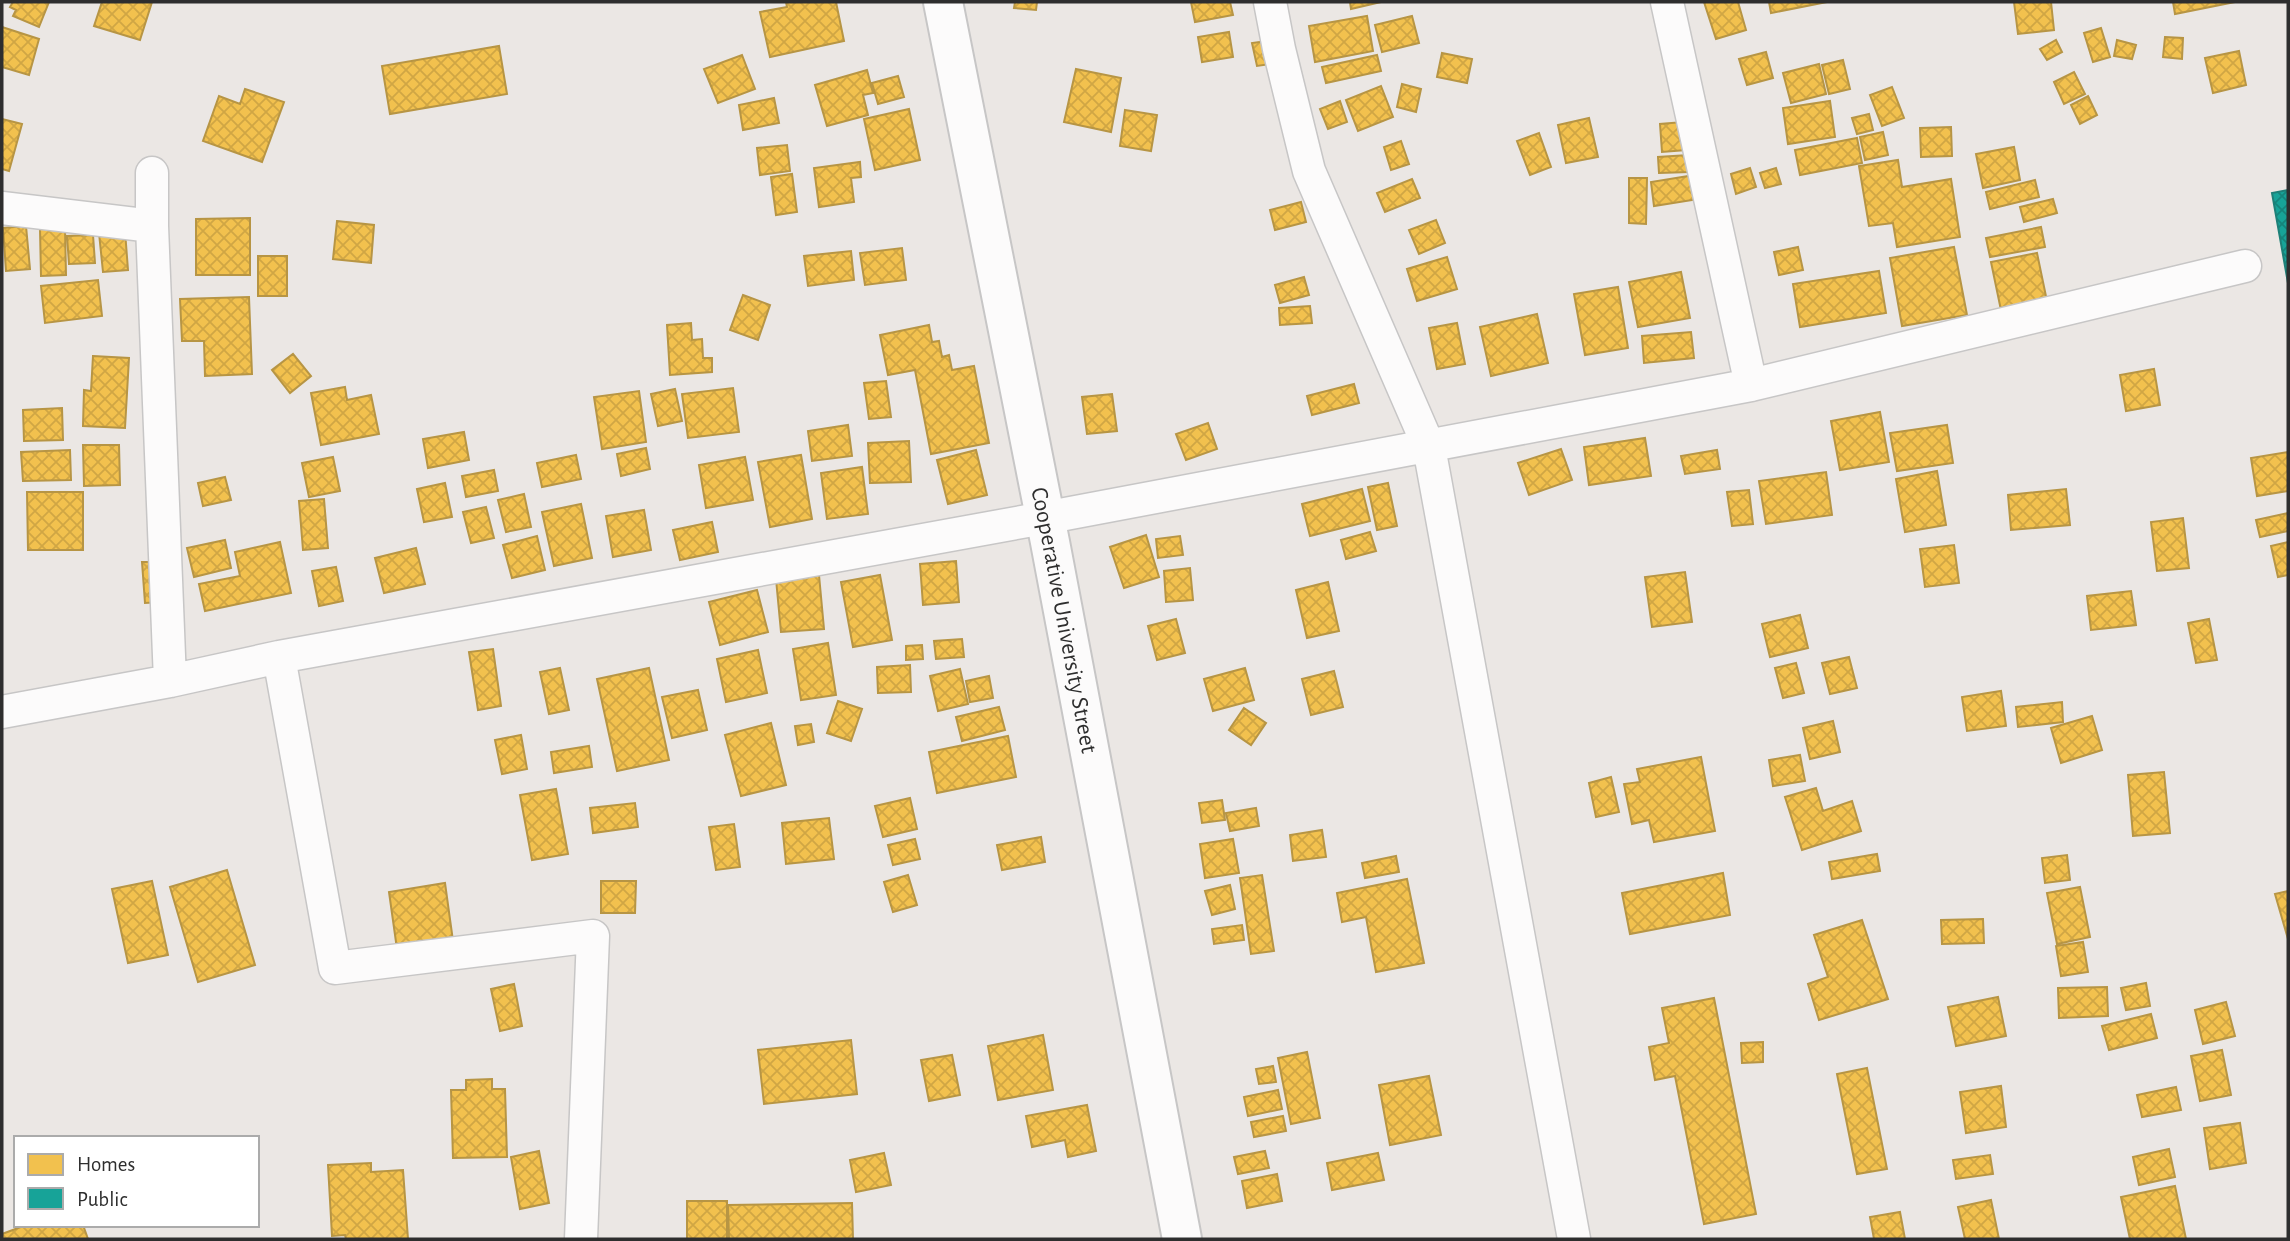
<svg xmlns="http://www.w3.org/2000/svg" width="2290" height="1241" font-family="'Alegreya Sans',sans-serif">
	<defs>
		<pattern id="homes-cross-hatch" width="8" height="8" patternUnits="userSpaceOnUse" patternTransform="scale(1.75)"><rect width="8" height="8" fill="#f2c14e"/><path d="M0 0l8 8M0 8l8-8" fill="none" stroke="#d0a644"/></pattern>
		<pattern id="public-cross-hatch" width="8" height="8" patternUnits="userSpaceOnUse" patternTransform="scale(1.75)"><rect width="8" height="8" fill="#17a398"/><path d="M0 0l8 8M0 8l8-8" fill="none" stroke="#15857c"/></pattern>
	</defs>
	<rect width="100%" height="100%" fill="#ebe7e4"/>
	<!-- homes -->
	<path fill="url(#homes-cross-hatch)" stroke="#b79544" stroke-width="2" d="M13,2H49L39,27L13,16L16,10L10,7Z
		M102,2H152L140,40L94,26Z
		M786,2H836L844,41L770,57L760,12L787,7Z
		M1015,2H1037L1036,10L1014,8Z
		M1191,2H1230L1233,15L1195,22Z
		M1350,2H1381L1351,9Z
		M1704,2H1738L1746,30L1716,39Z
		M1769,2H1827L1771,13Z
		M2014,2H2051L2054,30L2018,34Z
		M2173,2H2235L2175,14Z
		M1367,16L1373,51L1315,62L1309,26Z
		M1412,16L1419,43L1382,52L1375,25Z
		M2,27L39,39L29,75L2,67Z
		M2101,28L2110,57L2093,62L2084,33Z
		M1229,32L1233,57L1202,62L1198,37Z
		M2165,37L2183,38L2182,59L2163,57Z
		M1273,40L1278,63L1257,66L1252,43Z
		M2056,40L2062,52L2047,60L2040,49Z
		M2117,40L2136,45L2132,59L2114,56Z
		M499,46L507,94L390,114L382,66Z
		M2239,51L2246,85L2213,93L2205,58Z
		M1766,52L1773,78L1747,85L1739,59Z
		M1442,53L1472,59L1467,83L1437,77Z
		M742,55L755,89L718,103L704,69Z
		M1377,55L1381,71L1326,83L1322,67Z
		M1843,60L1850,89L1829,94L1822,65Z
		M1819,64L1826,94L1791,103L1783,73Z
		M1076,69L1121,78L1111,132L1064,122Z
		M867,70L873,93L863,95L868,115L827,126L815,85Z
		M2074,72L2085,94L2064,104L2054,82Z
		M898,76L904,97L878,104L872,83Z
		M1402,84L1421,89L1416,112L1397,107Z
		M1381,86L1393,117L1358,131L1346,100Z
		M1892,87L1904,118L1882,126L1870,95Z
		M245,89L284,102L262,162L203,141L219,96L240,104Z
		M2088,96L2097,115L2080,124L2071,105Z
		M774,98L779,123L743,130L739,105Z
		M1340,101L1347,122L1328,129L1320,109Z
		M1830,101L1835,137L1788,144L1783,108Z
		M909,109L920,160L875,170L864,119Z
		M1125,110L1157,115L1151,151L1120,146Z
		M1869,114L1873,130L1857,134L1852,118Z
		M1589,118L1598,157L1566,163L1558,125Z
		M2,119L22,124L9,171L2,169Z
		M1683,122L1686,150L1662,152L1660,124Z
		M1951,127L1952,156L1921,157L1920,128Z
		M1883,132L1888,155L1865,160L1860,137Z
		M1539,133L1551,167L1530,175L1517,141Z
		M1857,138L1862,163L1800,175L1795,150Z
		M1401,141L1409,164L1391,170L1384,147Z
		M787,145L790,171L760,175L757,148Z
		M2014,147L2020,180L1983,188L1976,154Z
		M1688,155L1689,172L1659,173L1658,157Z
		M1898,160L1902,187L1951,179L1960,237L1897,247L1893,223L1869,226L1859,166Z
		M860,162L861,177L851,178L854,202L819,207L814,168Z
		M1750,168L1756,187L1736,194L1731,174Z
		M1776,168L1781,184L1765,188L1760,173Z
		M792,174L797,212L776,215L771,177Z
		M1701,174L1705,198L1654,206L1651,182Z
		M1629,178H1647L1646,224L1629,223Z
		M1412,179L1420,198L1385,212L1377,193Z
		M2035,180L2039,197L1990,209L1986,192Z
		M2053,199L2057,213L2024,222L2020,207Z
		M1301,202L1306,222L1275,230L1270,210Z
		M250,218V275H196V219Z
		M1436,220L1445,243L1419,254L1409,230Z
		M337,221L374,225L371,263L333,259Z
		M26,226L30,269L6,271L3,228Z
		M2041,227L2045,247L1990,257L1986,238Z
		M65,228L66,275L41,276L40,229Z
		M125,231L128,270L103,272L99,233Z
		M93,235L95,263L69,264L67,236Z
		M1798,247L1803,270L1779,275L1774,252Z
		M1954,247L1967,315L1902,326L1890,258Z
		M902,248L906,280L865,285L860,253Z
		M851,251L854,280L808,286L804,256Z
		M2037,253L2048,306L2002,315L1991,262Z
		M258,256H287V296H258Z
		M1447,257L1457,289L1417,301L1407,269Z
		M1879,271L1886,313L1800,327L1793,284Z
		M1681,272L1690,318L1638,327L1629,282Z
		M1304,277L1309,295L1280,303L1275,285Z
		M98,280L102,316L45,323L41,286Z
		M1618,287L1628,348L1585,355L1574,294Z
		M743,295L770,305L758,340L730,330Z
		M249,297L252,374L205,376L204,341H182L180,299Z
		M1310,306L1312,323L1280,325L1279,308Z
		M1537,314L1548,363L1491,376L1480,327Z
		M691,323L692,340L702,339L703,358H712V372L670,375L667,325Z
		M1457,323L1465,364L1437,369L1429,328Z
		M929,325L932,342L939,341L942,357L949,355L952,370L974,366L989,443L931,454L915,370L888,375L880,335Z
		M1691,332L1694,358L1644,363L1642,336Z
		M293,354L311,376L290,393L272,370Z
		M93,356L129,358L125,428L83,426L84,390L91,391Z
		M2154,369L2160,405L2126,411L2120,375Z
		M886,381L891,417L869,419L864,383Z
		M1354,384L1359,403L1312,415L1307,396Z
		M345,387L347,400L371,395L379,434L321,445L311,393Z
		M733,388L739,432L688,438L682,394Z
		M675,389L682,421L658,426L651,394Z
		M639,391L646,442L602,449L594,397Z
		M1112,394L1117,431L1087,434L1082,397Z
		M62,408L63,440L24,441L23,410Z
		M1880,412L1889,462L1840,470L1831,421Z
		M1208,423L1217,449L1186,460L1176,434Z
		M848,425L852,456L812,461L808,431Z
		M1947,425L1953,463L1897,471L1890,433Z
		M464,432L469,460L428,468L423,439Z
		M1645,438L1651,476L1589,485L1584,447Z
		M909,441L911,482L870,483L868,443Z
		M83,445H119L120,485L84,486Z
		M646,448L650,469L621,476L617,454Z
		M1561,449L1572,480L1529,495L1518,463Z
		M70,450L71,480L23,481L21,452Z
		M976,450L987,495L948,504L937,460Z
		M1717,450L1720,469L1685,474L1681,456Z
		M2288,452V491L2257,496L2251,458Z
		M576,455L581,479L542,487L537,463Z
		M801,455L812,519L770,527L758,462Z
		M333,457L340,491L309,497L302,463Z
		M745,457L753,500L706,508L699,465Z
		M862,467L868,514L827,519L821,473Z
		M494,470L498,491L466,497L462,476Z
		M1937,471L1946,525L1905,532L1896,479Z
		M1826,472L1832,515L1766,524L1759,481Z
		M225,477L231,500L203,506L198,483Z
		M445,483L452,517L424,522L417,489Z
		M1388,483L1397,526L1377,530L1368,487Z
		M1362,489L1370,521L1310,536L1302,504Z
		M2066,489L2070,525L2011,530L2008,495Z
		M1749,490L1753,524L1732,526L1727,492Z
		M27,492H83V550H28Z
		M524,494L531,527L506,532L498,500Z
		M324,499L328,548L303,550L299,501Z
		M581,504L592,558L554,566L542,512Z
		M486,507L494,538L471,543L463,512Z
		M644,510L651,550L613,557L606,516Z
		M2288,513V531L2260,537L2256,520Z
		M2183,518L2189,568L2157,571L2151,522Z
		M712,522L718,552L680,560L673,530Z
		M1370,532L1376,551L1346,559L1341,540Z
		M1146,535L1159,577L1124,588L1110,547Z
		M537,536L545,570L512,578L503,545Z
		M1180,536L1183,555L1158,558L1156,539Z
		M225,540L231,568L194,577L187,548Z
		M280,542L291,593L205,611L199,584L240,576L235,552Z
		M2288,542V575L2278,577L2271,546Z
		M1954,545L1959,583L1925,587L1920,549Z
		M416,548L425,584L384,593L375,558Z
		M956,561L959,602L923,605L920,564Z
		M142,562H159L162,602L145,603Z
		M336,567L343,601L319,606L312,571Z
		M1190,568L1193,600L1166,602L1164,571Z
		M1685,572L1692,622L1652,627L1645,577Z
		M819,575L824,629L781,632L776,579Z
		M880,575L892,640L853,647L841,582Z
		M1328,582L1339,631L1307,638L1296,590Z
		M757,590L768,632L720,645L709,602Z
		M2131,591L2136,625L2091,630L2087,596Z
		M1800,615L1808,648L1770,657L1762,624Z
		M1176,619L1185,653L1157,660L1148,626Z
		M2209,619L2217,660L2196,663L2188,623Z
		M962,639L964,657L936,659L934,641Z
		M828,643L836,695L801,700L793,649Z
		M922,645L923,659L906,660V646Z
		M493,649L501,706L478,710L469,652Z
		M758,650L767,693L726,702L717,659Z
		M1849,657L1857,688L1830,694L1822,663Z
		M1796,663L1804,693L1783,698L1775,668Z
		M910,665L911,692L878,693L877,667Z
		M560,668L569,710L549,714L540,672Z
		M649,668L669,760L617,771L597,679Z
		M1245,668L1254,700L1213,711L1204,679Z
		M960,669L968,704L938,711L930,676Z
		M1334,671L1343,707L1311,715L1302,679Z
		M989,676L993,698L970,702L966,681Z
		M698,690L707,730L672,738L662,697Z
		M2001,691L2006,726L1967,731L1962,697Z
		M838,701L862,709L851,741L827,733Z
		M2062,702L2063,722L2018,727L2016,707Z
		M999,707L1005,730L962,741L956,717Z
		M1244,708L1266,723L1251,745L1229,730Z
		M2092,716L2102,750L2061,763L2051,728Z
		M1833,721L1840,752L1810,759L1803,728Z
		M771,723L786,785L741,796L725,735Z
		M811,724L814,742L798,745L795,726Z
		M521,735L527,769L502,774L495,740Z
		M1008,736L1016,777L937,793L929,752Z
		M589,746L592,767L554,773L551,752Z
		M1800,755L1805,781L1773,786L1769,760Z
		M1701,757L1715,831L1654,842L1649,820L1632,824L1624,784L1640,782L1637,769Z
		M2164,772L2170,833L2133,836L2128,775Z
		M1611,777L1619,812L1596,817L1589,783Z
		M1816,788L1823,811L1852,801L1861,831L1802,850L1785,797Z
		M556,789L568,854L532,860L520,795Z
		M910,798L917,829L883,837L875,806Z
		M1222,800L1225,820L1202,823L1199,803Z
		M635,803L638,827L593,833L590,808Z
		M1256,808L1259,826L1230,831L1226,813Z
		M829,818L834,859L786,864L782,823Z
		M734,824L740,867L716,870L709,827Z
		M1322,830L1326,857L1293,861L1290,835Z
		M1041,837L1045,862L1002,870L997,845Z
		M915,839L920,859L893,865L888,845Z
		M1233,839L1239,873L1205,878L1200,844Z
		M1877,854L1880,871L1832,879L1829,862Z
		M2067,855L2070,880L2045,883L2042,858Z
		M1396,856L1399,872L1365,878L1362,863Z
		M227,870L255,965L198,982L170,887Z
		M1723,873L1730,915L1630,934L1622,893Z
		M908,875L917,905L893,912L884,882Z
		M1262,875L1274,951L1251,954L1240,878Z
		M1407,879L1424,963L1376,972L1366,917L1342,922L1337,893Z
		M152,881L168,955L128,963L112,889Z
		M601,881H636L635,913H601Z
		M445,883L453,941L397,949L389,892Z
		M1230,885L1235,909L1212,915L1205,891Z
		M2080,887L2090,937L2057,944L2047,893Z
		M2288,891V939L2275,894Z
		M1983,919L1984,943L1942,944L1941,920Z
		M1862,920L1888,999L1819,1020L1808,984L1828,977L1814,935Z
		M1242,925L1244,940L1214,944L1212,929Z
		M2083,942L2088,972L2061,976L2056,946Z
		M2146,983L2150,1006L2126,1010L2121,988Z
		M514,984L522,1026L500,1031L491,989Z
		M2107,987L2108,1016L2059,1018L2058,988Z
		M1998,997L2006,1036L1956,1046L1948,1007Z
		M1714,998L1756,1214L1704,1224L1675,1076L1655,1080L1649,1047L1669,1043L1662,1008Z
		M2226,1002L2235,1036L2203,1044L2195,1010Z
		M2151,1014L2157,1038L2109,1050L2102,1026Z
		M1043,1035L1053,1090L998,1100L988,1046Z
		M851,1040L857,1094L764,1104L758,1050Z
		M1763,1042V1062L1742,1063L1741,1043Z
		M2222,1050L2231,1095L2200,1101L2191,1056Z
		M1307,1052L1320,1118L1291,1124L1278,1058Z
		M952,1055L960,1095L929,1101L921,1060Z
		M1273,1066L1276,1082L1259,1084L1256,1069Z
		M1867,1068L1887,1169L1857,1174L1837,1074Z
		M1429,1076L1441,1135L1390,1145L1379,1085Z
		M492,1079V1089H505L507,1157L453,1158L451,1090H466V1080Z
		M2001,1086L2006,1127L1966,1133L1960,1092Z
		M2176,1087L2181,1110L2142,1117L2137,1095Z
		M1278,1090L1282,1109L1248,1116L1244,1097Z
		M1087,1105L1096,1151L1068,1157L1065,1140L1032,1147L1026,1116Z
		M1283,1116L1286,1131L1254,1137L1251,1122Z
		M2240,1123L2246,1163L2210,1169L2204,1128Z
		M2169,1149L2175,1177L2139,1185L2133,1157Z
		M539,1151L549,1203L520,1209L511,1157Z
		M1265,1151L1269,1168L1238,1174L1234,1157Z
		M884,1153L891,1185L856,1192L850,1160Z
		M1378,1153L1384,1180L1332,1190L1327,1163Z
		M1990,1155L1993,1174L1956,1179L1953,1160Z
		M371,1163V1172L403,1170L408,1239H346L345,1235L332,1236L328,1165Z
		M1277,1174L1282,1201L1247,1208L1242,1181Z
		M2175,1186L2186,1239H2130L2121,1197Z
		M1991,1200L1999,1239H1965L1958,1207Z
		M687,1201H727V1239H687Z
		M852,1203L853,1239H729L728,1205Z
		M1900,1212L1905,1239H1874L1870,1217Z
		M26,1225H83L88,1239H2V1234Z"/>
	<!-- public -->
	<path fill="url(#public-cross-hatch)" stroke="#1e8078" stroke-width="2" d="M2288,190V283L2272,193Z"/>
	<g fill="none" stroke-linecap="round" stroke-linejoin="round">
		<defs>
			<path id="minor" d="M1270,2L1279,49L1309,171L1429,447L1574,1239
				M1667,2L1751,385
				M152,173V226L170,681
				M2,208L152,226
				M279,657L335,968L593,936L581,1239
				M2,712L170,681L279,657L1044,518L1751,385L2245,266"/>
			<g id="tertiary">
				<path id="s1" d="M943,2L1050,542L1182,1239"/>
			</g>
		</defs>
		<!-- minor casing -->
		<use href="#minor" stroke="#c7c6c6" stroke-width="35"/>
		<!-- tertiary casing -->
		<use href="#tertiary" stroke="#c7c6c6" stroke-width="42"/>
		<!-- minor -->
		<use href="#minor" stroke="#fcfbfb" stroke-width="32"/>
		<!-- tertiary -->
		<use href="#tertiary" stroke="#fcfbfb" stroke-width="38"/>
	</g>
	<g text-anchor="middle" stroke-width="7" stroke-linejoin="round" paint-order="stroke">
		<!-- street labels -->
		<g font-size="24" fill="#2e2e2e" stroke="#fff">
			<text dy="8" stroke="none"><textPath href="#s1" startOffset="630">Cooperative University Street</textPath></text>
		</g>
	</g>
	<!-- border -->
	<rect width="2290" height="1241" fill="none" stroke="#2e2e2e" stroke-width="7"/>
	<!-- legend -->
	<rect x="14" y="1136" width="245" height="91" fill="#ffffff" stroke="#ababab" stroke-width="2"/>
	<rect x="28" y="1154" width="35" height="21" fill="#f2c14e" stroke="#ababab" stroke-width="2"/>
	<text x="77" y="1171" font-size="21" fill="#2e2e2e">Homes</text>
	<rect x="28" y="1188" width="35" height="21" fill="#17a398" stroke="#ababab" stroke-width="2"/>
	<text x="77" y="1206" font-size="21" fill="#2e2e2e">Public</text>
</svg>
